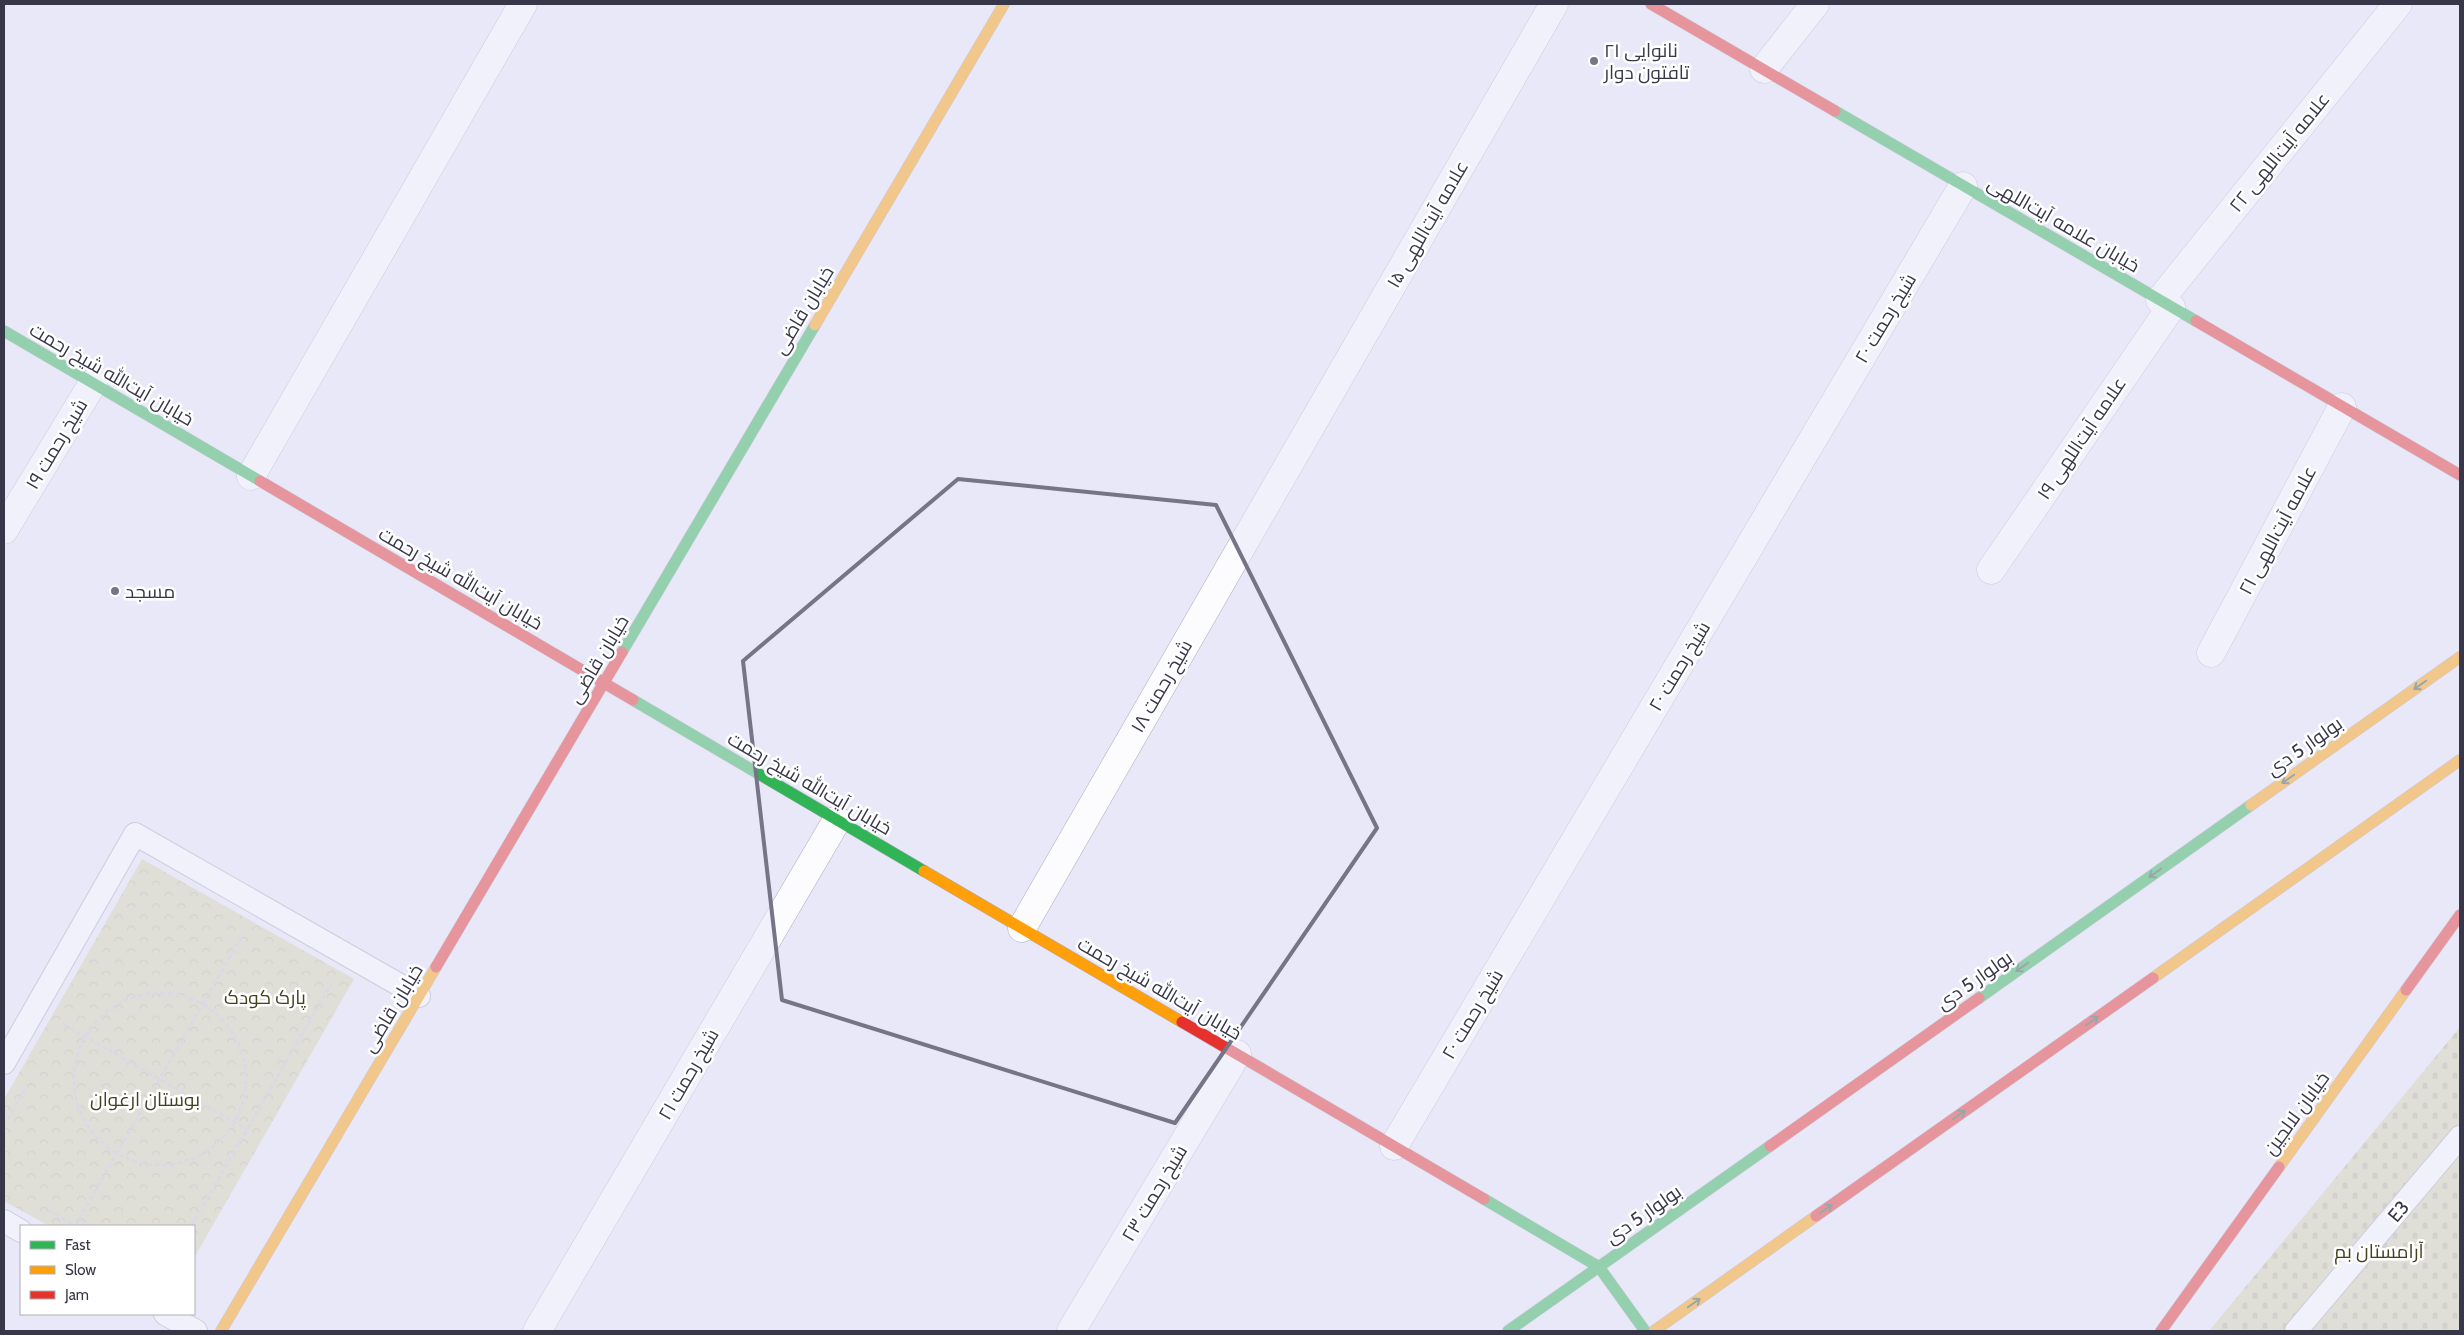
<svg xmlns="http://www.w3.org/2000/svg" width="2464" height="1335" font-family="Cabin,Cairo,sans-serif">
	<defs>
		<pattern id="forest-crowns" width="20" height="18" patternUnits="userSpaceOnUse" patternTransform="scale(1.25)"><rect width="20" height="18" fill="#d8d5b0"/><path d="M2 6a3 3 0 1 1 6 0M12 15a3 3 0 1 1 6 0" fill="none" stroke="#bab799"/></pattern>
		<pattern id="cemetery-stones" width="16" height="16" patternUnits="userSpaceOnUse" patternTransform="scale(1.25)"><rect width="16" height="16" fill="#d8d5b0"/><path d="M2 7V4a2 2 0 0 1 4 0v3zM10 15v-3a2 2 0 0 1 4 0v3z" fill="#bab799"/></pattern>
	</defs>
	<rect width="100%" height="100%" fill="#e8e8f8"/>
	<!-- forest -->
	<path fill="url(#forest-crowns)" d="M142,859L354,979L194,1258V1226H49L4,1201V1099Z"/>
	<!-- cemetery -->
	<path fill="url(#cemetery-stones)" d="M2460,1027V1331H2209Z"/>
	<g fill="none" stroke-linecap="round" stroke-linejoin="round">
		<defs>
			<path id="lane" d="M4,1063L135,834L419,996
				M4,1221L21,1231
				M165,1314L196,1331
				M2296,1331L2460,1137"/>
			<path id="street" d="M1764,69L1815,4
				M2160,300L2398,4
				M251,476L523,4
				M4,530L93,383
				M1991,570L2171,307
				M2211,653L2342,407
				M1022,928L1554,4
				M1394,1146L1963,186
				M537,1331L837,820
				M1071,1331L1237,1054"/>
			<path id="fast" d="M1835,111L2196,321
				M4,331L260,481
				M622,652L815,325
				M633,700L924,871
				M1979,998L2251,805
				M1484,1199L1599,1267L1645,1331
				M1508,1331L1770,1146"/>
			<path id="slow" d="M815,325L1004,4
				M2251,805L2460,657
				M924,871L1182,1022
				M2153,978L2460,760
				M2279,1167L2406,990
				M221,1331L436,967
				M1654,1331L1816,1216"/>
			<path id="jam" d="M1651,4L1835,111
				M2196,321L2460,475
				M260,481L633,700
				M436,967L622,652
				M2406,990L2460,915
				M1182,1022L1484,1199
				M1770,1146L1979,998
				M1816,1216L2153,978
				M2161,1331L2279,1167"/>
		</defs>
		<!-- lane casing -->
		<use href="#lane" stroke="#adadbc" stroke-width="24"/>
		<!-- street casing -->
		<use href="#street" stroke="#adadbc" stroke-width="29"/>
		<!-- fast casing -->
		<use href="#fast" stroke="#adadbc" stroke-width="12"/>
		<!-- slow casing -->
		<use href="#slow" stroke="#adadbc" stroke-width="12"/>
		<!-- jam casing -->
		<use href="#jam" stroke="#adadbc" stroke-width="12"/>
		<!-- path -->
		<path stroke="#c9c9d1" stroke-width="3" stroke-dasharray="5 2.5" stroke-linecap="butt" d="M74 1079a86 86 0 1 1 172 0a86 86 0 1 1-172 0Z
			M63,1024L247,1129
			M4,1126L25,1089
			M48,1210L76,1226
			M75,1226L243,934
			M191,1226L331,984"/>
		<!-- lane -->
		<use href="#lane" stroke="#fcfcfe" stroke-width="22"/>
		<!-- street -->
		<use href="#street" stroke="#fcfcfe" stroke-width="28"/>
		<!-- fast -->
		<use href="#fast" stroke="#30b455" stroke-width="11"/>
		<!-- slow -->
		<use href="#slow" stroke="#ff9f0a" stroke-width="11"/>
		<!-- jam -->
		<use href="#jam" stroke="#e5322d" stroke-width="11"/>
	</g>
	<!-- one-way arrows -->
	<defs><path id="oneway-shaft" d="M-6 0H5M1.5-3L5.5 0L1.5 3" fill="none" stroke-width="1.6" stroke-linecap="round" stroke-linejoin="round" transform="scale(1.25)"/></defs>
	<g stroke="#355c4d">
		<use href="#oneway-shaft" transform="translate(2420 685) rotate(145)"/>
		<use href="#oneway-shaft" transform="translate(2288 779) rotate(145)"/>
		<use href="#oneway-shaft" transform="translate(2155 873) rotate(145)"/>
		<use href="#oneway-shaft" transform="translate(2022 967) rotate(145)"/>
		<use href="#oneway-shaft" transform="translate(2092 1021) rotate(-35)"/>
		<use href="#oneway-shaft" transform="translate(1959 1115) rotate(-35)"/>
		<use href="#oneway-shaft" transform="translate(1826 1209) rotate(-35)"/>
		<use href="#oneway-shaft" transform="translate(1694 1303) rotate(-35)"/>
	</g>
	<!-- marked area -->
	<path d="M0 0H2464V1335H0ZM958,479L1216,505L1377,828L1175,1123L782,1000L743,661Z" fill="#e8e8f8" fill-opacity=".55" fill-rule="evenodd"/>
	<path fill="none" stroke="#757586" stroke-width="4" stroke-linejoin="round" d="M958,479L1216,505L1377,828L1175,1123L782,1000L743,661Z"/>
	<!-- markers -->
	<g fill="#757586" stroke="#fff" stroke-width="2">
		<circle cx="1594" cy="61" r="5"/>
		<circle cx="115" cy="591" r="5"/>
	</g>
	<g text-anchor="middle" stroke-width="5" stroke-linejoin="round" paint-order="stroke">
		<!-- poi labels -->
		<g font-size="19" fill="#373749" stroke="#fff" text-anchor="start">
			<text x="1604" y="57">نانوایی ۲۱<tspan x="1604" dy="22">تافتون دوار</tspan></text>
			<text x="125" y="598">مسجد</text>
		</g>
		<!-- street labels -->
		<g font-size="19" fill="#373749" stroke="#fff">
			<text transform="translate(2279 152) rotate(-51)" y="7">علامه آیت‌اللهی ۲۲</text>
			<text transform="translate(1427 224) rotate(-60)" y="7">علامه آیت‌اللهی ۱۵</text>
			<text transform="translate(2064 224) rotate(30)" y="7">خیابان علامه آیت‌اللهی</text>
			<text transform="translate(803 310) rotate(-59)" y="7">خیابان قاضی</text>
			<text transform="translate(1885 318) rotate(-59)" y="7">شیخ رحمت ۲۰</text>
			<text transform="translate(112 374) rotate(30)" y="7">خیابان آیت‌الله شیخ رحمت</text>
			<text transform="translate(2081 438) rotate(-56)" y="7">علامه آیت‌اللهی ۱۹</text>
			<text transform="translate(56 444) rotate(-59)" y="7">شیخ رحمت ۱۹</text>
			<text transform="translate(2277 530) rotate(-62)" y="7">علامه آیت‌اللهی ۲۱</text>
			<text transform="translate(461 578) rotate(30)" y="7">خیابان آیت‌الله شیخ رحمت</text>
			<text transform="translate(598 659) rotate(-59)" y="7">خیابان قاضی</text>
			<text transform="translate(1679 666) rotate(-59)" y="7">شیخ رحمت ۲۰</text>
			<text transform="translate(1161 686) rotate(-60)" y="7">شیخ رحمت ۱۸</text>
			<text transform="translate(2304 746) rotate(-35)" y="7">بولوار 5 دی</text>
			<text transform="translate(810 783) rotate(30)" y="7">خیابان آیت‌الله شیخ رحمت</text>
			<text transform="translate(1974 980) rotate(-35)" y="7">بولوار 5 دی</text>
			<text transform="translate(1160 988) rotate(30)" y="7">خیابان آیت‌الله شیخ رحمت</text>
			<text transform="translate(392 1008) rotate(-59)" y="7">خیابان قاضی</text>
			<text transform="translate(1472 1014) rotate(-59)" y="7">شیخ رحمت ۲۰</text>
			<text transform="translate(688 1074) rotate(-60)" y="7">شیخ رحمت ۲۱</text>
			<text transform="translate(2296 1113) rotate(-54)" y="7">خیابان لالجین</text>
			<text transform="translate(1154 1193) rotate(-59)" y="7">شیخ رحمت ۲۳</text>
			<text transform="translate(2398 1211) rotate(-50)" y="7">E3</text>
			<text transform="translate(1643 1214) rotate(-35)" y="7">بولوار 5 دی</text>
		</g>
		<!-- park labels -->
		<g font-size="19" fill="#43411d" stroke="#fff">
			<text x="265" y="1004">پارک کودک</text>
			<text x="145" y="1106">بوستان ارغوان</text>
			<text x="2379" y="1258">آرامستان بم</text>
		</g>
	</g>
	<!-- border -->
	<rect width="2464" height="1335" fill="none" stroke="#373749" stroke-width="10"/>
	<!-- legend -->
	<rect x="20" y="1225" width="175" height="90" fill="#ffffff" stroke="#afafb6"/>
	<rect x="30" y="1241" width="25" height="8" fill="#30b455" stroke="#afafb6"/>
	<text x="65" y="1250" font-size="15" fill="#373749">Fast</text>
	<rect x="30" y="1266" width="25" height="8" fill="#ff9f0a" stroke="#afafb6"/>
	<text x="65" y="1275" font-size="15" fill="#373749">Slow</text>
	<rect x="30" y="1291" width="25" height="8" fill="#e5322d" stroke="#afafb6"/>
	<text x="65" y="1300" font-size="15" fill="#373749">Jam</text>
</svg>
